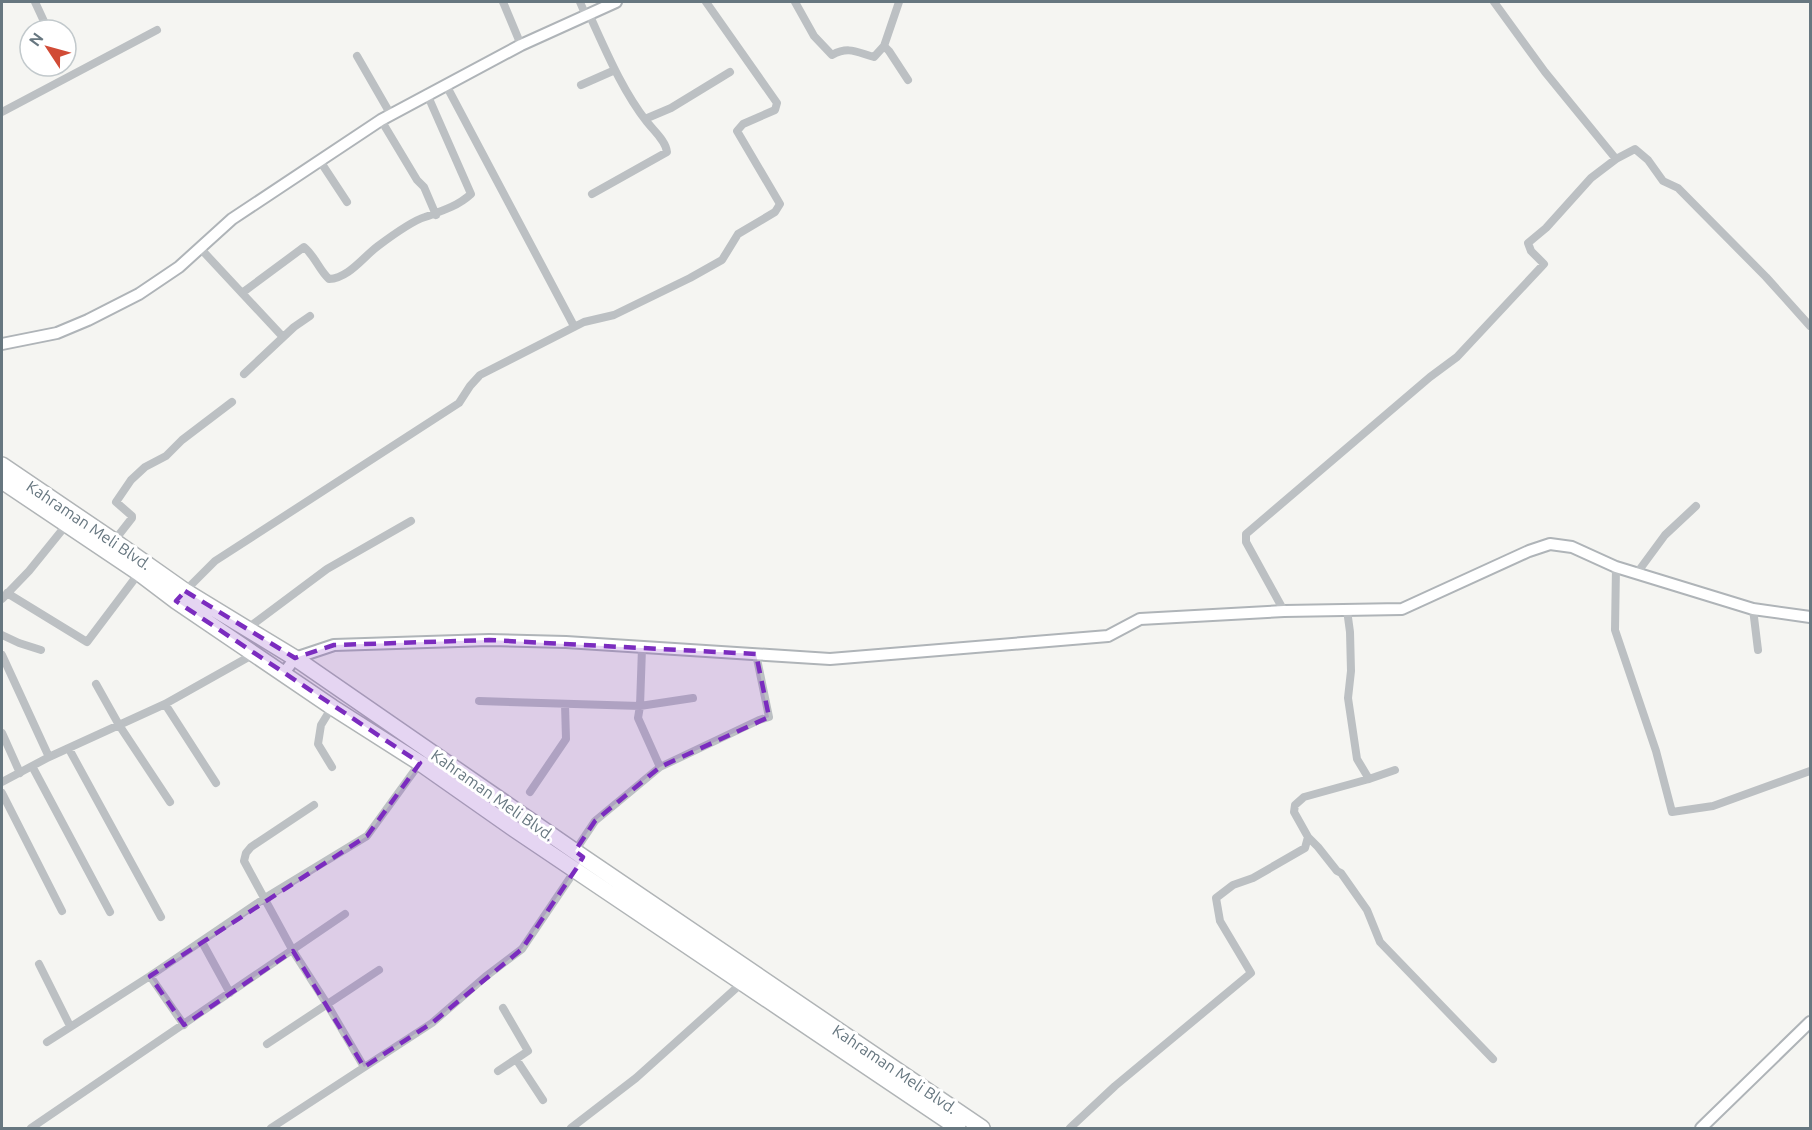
<svg xmlns="http://www.w3.org/2000/svg" width="1812" height="1130" font-family="Ubuntu,sans-serif">
	<rect width="100%" height="100%" fill="#f5f5f2"/>
	<g fill="none" stroke-linecap="round" stroke-linejoin="round">
		<defs>
			<path id="secondary" d="M2,344L57,333L88,320L139,294L179,267L232,219L381,120L521,45L616,2
				M284,673L295,658L334,645L489,640L566,642L830,659L1108,636L1140,619L1284,611L1402,609L1529,551L1550,544L1572,547L1616,567L1753,609L1810,617
				M1701,1128L1810,1022"/>
			<path id="highway" d="M2,465L114,541L185,591L295,658L583,857L982,1128
				M2,481L139,573L176,601L332,707L420,763L514,829L958,1128"/>
		</defs>
		<!-- secondary casing -->
		<use href="#secondary" stroke="#afb4b8" stroke-width="14"/>
		<!-- highway casing -->
		<use href="#highway" stroke="#b0b4b6" stroke-width="18"/>
		<!-- street -->
		<path stroke="#bcc0c3" stroke-width="8" d="M35,2L48,30
			M503,2L521,45
			M580,2L586,16
			M795,2L814,36L832,55C849,46 856,52 874,57L884,46
			M899,2L884,46L889,51L908,80
			M1494,2L1545,72L1616,159L1635,149L1648,160L1663,181L1678,188L1766,277L1810,326
			M589,14C606,51 622,90 647,122C654,131 666,141 667,152L592,194
			M357,56L391,115
			M446,85L574,326
			M581,85L615,70
			M2,112L157,30
			M645,119L671,108L730,72
			M381,120L417,180L424,187L436,215
			M320,161L347,202
			M200,248L283,337
			M242,293L304,247C315,256 319,270 329,279C349,278 363,257 378,246C390,237 412,221 425,217C442,211 458,206 471,194L427,94
			M244,374L294,327L310,316
			M114,541L132,518V516L116,502L131,480L145,467L166,456L182,440L232,402
			M1616,567L1615,630L1656,751L1672,812L1713,806L1810,771
			M1637,573L1665,535L1696,506
			M185,591L215,561L459,403L470,386L480,375L584,322L614,315L690,278L722,260L738,234L775,212L780,204L737,131L743,124L775,110L777,103L706,2
			M7,593L87,642L139,573
			M2,599L29,571L67,524
			M1753,609L1758,650
			M1347,610L1350,632L1351,671L1348,698L1357,759L1369,779
			M1284,611L1246,542V534L1430,377L1457,357L1544,264L1531,251L1528,243L1546,228L1591,178L1616,159
			M248,628L327,569L411,521
			M2,635L19,643L41,650
			M642,648L640,706L638,718L660,767
			M2,655L49,757
			M96,684L119,725L170,802
			M479,701L640,706L693,698
			M165,704L216,783
			M332,707L321,725L318,744L332,767
			M2,733L20,773
			M69,749L161,917
			M32,766L110,912
			M2,782L49,757L165,704L254,654
			M530,792L566,739L565,704
			M2,793L62,911
			M314,805L251,847L246,853L244,861L293,951L327,1004L364,1067
			M1308,837L1318,847L1337,871L1341,873L1367,910L1380,942L1493,1059
			M575,851L595,821L660,767L759,720L769,717L756,654
			M202,942L230,993
			M39,964L70,1026
			M150,976L184,1025
			M47,1042L150,976L265,898L367,836L420,763
			M267,1044L379,970
			M516,1059L543,1100
			M498,1071L528,1051L503,1008
			M31,1128L345,914
			M271,1128L432,1023L485,977L522,949L576,869
			M571,1128L636,1078L743,982
			M1070,1128L1115,1086L1251,973L1220,921L1216,898L1233,885L1253,878L1305,848L1308,837L1294,812L1295,805L1304,797L1369,779L1395,770"/>
		<!-- secondary -->
		<use href="#secondary" stroke="#fff" stroke-width="10"/>
		<!-- highway -->
		<use href="#highway" stroke="#fff" stroke-width="15"/>
	</g>
	<!-- marked area -->
	<path fill="#7b2cbf" fill-opacity="0.2" stroke="#7b2cbf" stroke-width="4.5" stroke-dasharray="12 8" stroke-linejoin="round" d="M185,591L295,658L334,645L489,640L756,654L769,717L660,767L595,821L575,851L583,857L576,869L522,949L432,1023L364,1067L293,951L184,1025L150,976L367,836L420,763L176,601Z"/>
	<g text-anchor="middle" stroke-width="6" stroke-linejoin="round" paint-order="stroke">
		<!-- street labels -->
		<g font-size="16" fill="#677780" stroke="#fff">
			<text transform="translate(89 525) rotate(34)" y="6">Kahraman Meli Blvd.</text>
			<text transform="translate(493 795) rotate(35)" y="6">Kahraman Meli Blvd.</text>
			<text transform="translate(895 1069) rotate(34)" y="6">Kahraman Meli Blvd.</text>
		</g>
	</g>
	<!-- border -->
	<rect width="1812" height="1130" fill="none" stroke="#677780" stroke-width="6"/>
	<!-- north arrow -->
	<g transform="translate(48 48) rotate(306)"><circle r="28" fill="#ffffff" stroke="#c2c9cc" stroke-width="1.5"/>
	<path d="M0-4.5L10 22L0 15L-10 22Z" fill="#d14b36"/>
	<text y="-9" font-size="16" font-weight="bold" text-anchor="middle" fill="#677780">N</text>
	</g>
</svg>
